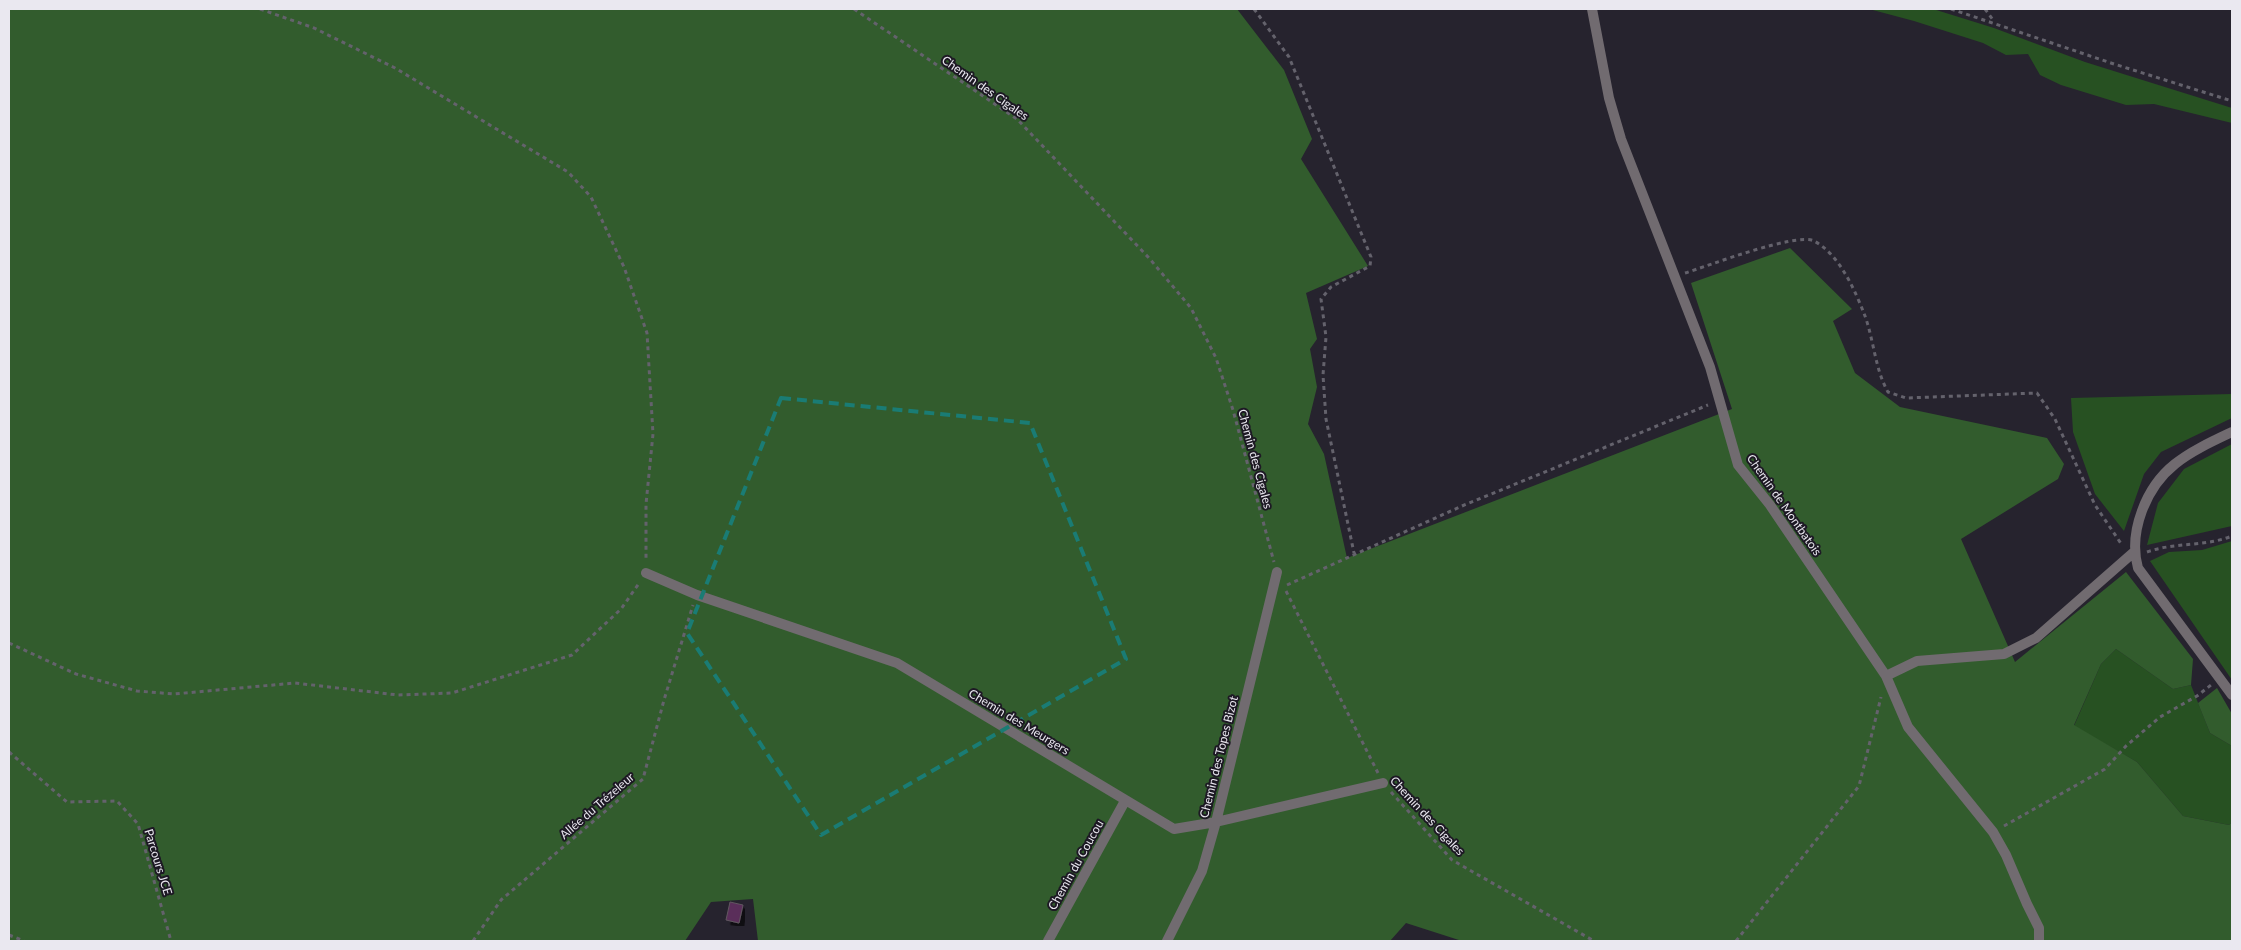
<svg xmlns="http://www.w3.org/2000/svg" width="2241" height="950" font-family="Lato,sans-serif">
	<defs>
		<filter id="shadow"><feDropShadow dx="4.5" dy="4.5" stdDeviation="0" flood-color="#0009"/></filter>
	</defs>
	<rect width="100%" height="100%" fill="#26232e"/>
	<!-- green -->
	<path fill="#275122" d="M1852,9H1933L1994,28L2085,62L2232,108V123L2154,104L2126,105L2061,85L2040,75L2028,54L2006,55L1983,43L1914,21L1869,9Z
		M2232,394V418L2161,452L2144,474L2124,531L2095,494L2073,432L2071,398Z
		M2232,444V526L2147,545L2158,503L2184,469Z
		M2232,541V680L2150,561L2169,552L2202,550Z
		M2116,649L2173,689L2191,685L2210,733L2232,746V822L2229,825L2183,816L2137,762L2074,726L2101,664Z"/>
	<!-- forest -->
	<path fill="#325c2d" d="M9,9H1237L1284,70L1312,139L1301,159L1368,266L1306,293L1317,339L1310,349L1317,387L1308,424L1324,454L1347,558L1732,409L1691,283L1790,248L1852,309L1833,321L1855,373L1900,407L2047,438L2064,464L2058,479L1961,539L2015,662L2126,572L2193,659L2191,685L2173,689L2116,649L2101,664L2074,725L2137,762L2183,816L2229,825L2232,822V941H1462L1406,923L1390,941H758L753,899L711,902L685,941H9Z
		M2217,688L2232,714V746L2210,733L2198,703Z"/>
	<!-- building -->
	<path fill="#5a2f5a" stroke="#615660" filter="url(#shadow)" d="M730,902L743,905L739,923L726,920Z"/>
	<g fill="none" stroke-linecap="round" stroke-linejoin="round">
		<!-- path -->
		<path stroke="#64626c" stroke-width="3" stroke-dasharray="4 4" stroke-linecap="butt" d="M260,9L314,28L395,68L568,172L591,197L624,267L647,333L653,434L646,504V561
			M854,9L1017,119L1149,258L1191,308L1216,358L1233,410L1274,562
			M1254,9L1289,57L1371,257L1370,266L1331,287L1321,299L1326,337L1323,375L1326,419L1354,553
			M1951,9L2114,64L2232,101
			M1985,9L1993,20
			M1685,273C1708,266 1796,232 1814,241C1839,254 1855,290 1865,316C1874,341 1875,369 1888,392L1906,398L2037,393L2055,419L2095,505L2122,545
			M2147,552C2175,542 2205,547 2232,536
			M1287,585L1462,506L1708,405
			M1286,591L1378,773
			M9,643L76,674L137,691L174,694L295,683L398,695L452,693L572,655L621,609L640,582
			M9,752L67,802L117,801L138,824L171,941
			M1391,792L1452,860L1594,941
			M2004,826L2105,769L2126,746L2160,717L2197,696L2211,685
			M9,935L24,941
			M473,941L501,900L643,779L664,700L693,605
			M1736,941L1859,786L1881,697"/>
		<!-- street -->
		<path stroke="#716b70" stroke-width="10" d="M1592,9L1609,98L1621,139L1710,367L1738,465L1770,505L1886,676L1908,727L1993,832L2006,855L2027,904L2039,928V941
			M2232,432C2213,441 2191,451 2175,464C2146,487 2128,532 2138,568L2232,695
			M646,573L697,595L897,663L1174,829L1216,822L1383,783
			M1886,676L1917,661L2004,654L2036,638L2134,552
			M1048,941L1125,801
			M1167,941L1202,871L1216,822L1277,572"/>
	</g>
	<!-- marked area -->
	<path fill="none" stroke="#1a7c74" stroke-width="4" stroke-dasharray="10 6" stroke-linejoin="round" d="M781,398L1030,423L1126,659L821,835L687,633Z"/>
	<g text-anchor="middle" stroke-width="4" stroke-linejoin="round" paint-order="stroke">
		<!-- street labels -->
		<g font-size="12" fill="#eae8f0" stroke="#1d1924">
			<text transform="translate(985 88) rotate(35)" y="4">Chemin des Cigales</text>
			<text transform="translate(1255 459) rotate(75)" y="4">Chemin des Cigales</text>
			<text transform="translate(1784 505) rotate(55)" y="4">Chemin de Montbatois</text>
			<text transform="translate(1019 722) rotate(31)" y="4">Chemin des Meurgers</text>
			<text transform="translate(1219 757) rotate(-76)" y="4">Chemin des Topes Bizot</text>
			<text transform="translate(597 806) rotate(-41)" y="4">Allée du Trézeleur</text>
			<text transform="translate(1427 816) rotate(47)" y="4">Chemin des Cigales</text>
			<text transform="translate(158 862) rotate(73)" y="4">Parcours JCE</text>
			<text transform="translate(1076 865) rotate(-61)" y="4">Chemin du Coucou</text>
		</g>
	</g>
	<!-- border -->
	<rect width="2241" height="950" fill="none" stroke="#eae8f0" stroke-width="20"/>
</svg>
